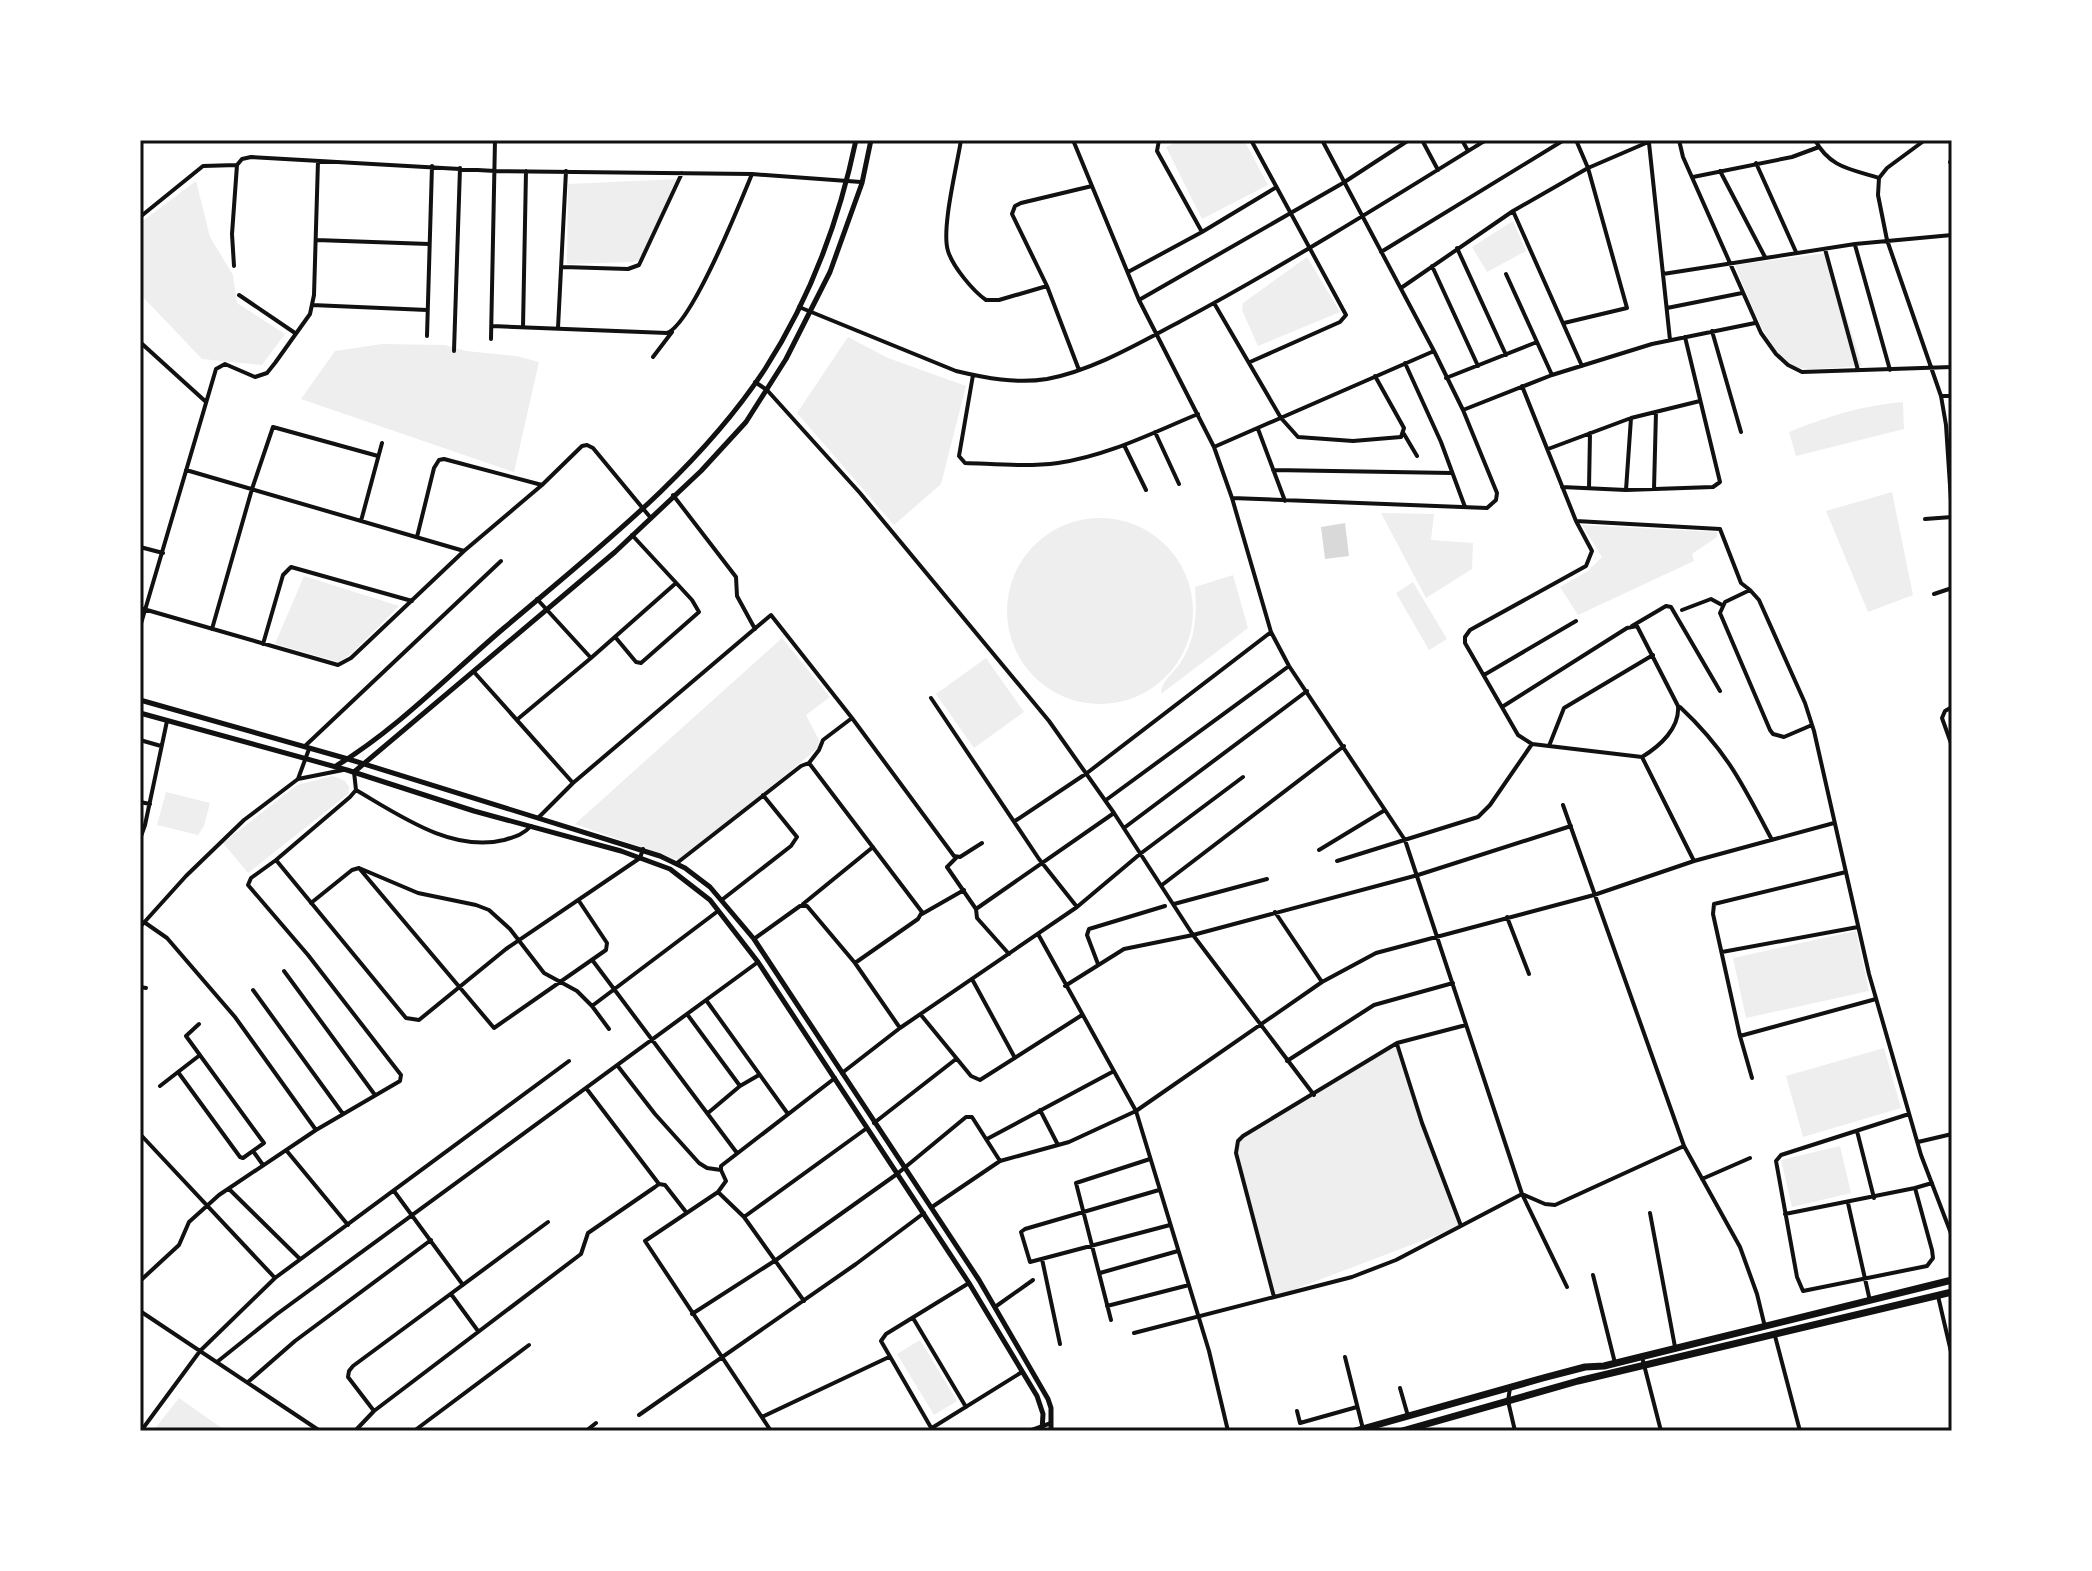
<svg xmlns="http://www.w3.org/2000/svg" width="2092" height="1571" font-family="'DejaVu Sans',sans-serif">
	<rect width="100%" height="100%" fill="#fff"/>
	<!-- green -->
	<path fill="#eee" d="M1182,140H1244L1268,185L1202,219L1166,147Z
		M678,179L642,259L633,262L567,264L568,184Z
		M196,181L210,237L233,275L237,303L285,334L262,365L202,359L140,294V223Z
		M1513,221L1526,251L1487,272L1472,247Z
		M1827,253L1862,366C1845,366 1816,371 1800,368C1769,361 1746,291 1735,265Z
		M1307,257L1340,312L1258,346L1242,310L1243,303Z
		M848,337L888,358L966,386L941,484L894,525L797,413Z
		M382,344L445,345L466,351L516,356L539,362L514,472L301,399L335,351Z
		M1903,402L1904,429L1796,456L1789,432C1829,416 1860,406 1903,402Z
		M1892,492L1913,595L1868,612L1826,511Z
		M1381,513L1434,514L1431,540L1473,543L1472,569L1426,598Z
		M1007 611a93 93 0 1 1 186 0a93 93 0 1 1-186 0Z
		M1582,525L1717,532V537L1692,554L1694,561L1578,615L1560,587L1588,571L1602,557Z
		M1233,575L1248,628L1161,694C1162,679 1173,674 1181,662C1196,639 1197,614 1195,587Z
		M304,576L399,606L351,654L339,662L275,644Z
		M1413,582L1447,639L1429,650L1396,593Z
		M782,638L830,697L806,715L819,740L818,748L681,861L575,824Z
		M986,658L1024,712L974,748L936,694Z
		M333,776L345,781L349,787L348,794L248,873L223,843L297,785Z
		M166,792L210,803L204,826L198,835L157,825Z
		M1856,931L1869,991L1746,1018L1733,958Z
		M1397,1043L1461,1226L1274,1297L1236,1153L1238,1141Z
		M1884,1048L1901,1108L1803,1137L1786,1076Z
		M1840,1146L1851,1193L1792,1207L1781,1160Z
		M920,1340L957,1401L934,1415L897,1354Z
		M179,1398L226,1431H153Z"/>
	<!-- water -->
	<path fill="#d9d9d9" d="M1345,523L1349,556L1325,559L1321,527Z"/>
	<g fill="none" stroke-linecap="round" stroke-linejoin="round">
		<!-- minor -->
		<path stroke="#111" stroke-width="4" d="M961,140C957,166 941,229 948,251C953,267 973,291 986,300H999L1047,286
			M1073,140L1139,300L1214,447L1232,498L1487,508L1496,500L1497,493L1463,410L1434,351L1322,140
			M1159,140L1157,151L1202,232
			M1422,140L1438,170
			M1462,140L1468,151
			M1679,140L1683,157L1761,333L1776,354L1788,365L1802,372L1952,367
			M1815,140C1830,168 1851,169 1879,178
			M1925,140L1887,168L1879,178L1878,195L1887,240L1941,396L1946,425L1952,516
			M1649,143L1670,340
			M1950,162L1952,161
			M1756,163L1796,252
			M1720,171L1765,257
			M1693,177L1792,157L1819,147
			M1513,211L1582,366
			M140,217L203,166L237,165
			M316,240L429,244
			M1855,245L1890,370
			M1457,248L1506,355
			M1825,249L1858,370
			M1381,252L1564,140
			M234,266L232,234L237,165L242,159L251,157L495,171L752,174L861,182
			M1432,266L1478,366
			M563,267L628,269L639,265L682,173
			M1128,272L1202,232L1275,188
			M1506,274L1552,375
			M1663,274L1855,244L1952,235
			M1401,288L1513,211L1588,168L1653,140
			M239,295L295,333
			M1139,300L1343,183L1409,140
			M1214,303L1281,418L1298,437L1353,441L1401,437L1404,428L1375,376
			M312,305L427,310
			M799,307L956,371C985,378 1017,384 1047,379C1094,370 1139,343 1181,321C1285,265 1386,202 1486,140
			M1667,308L1742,293
			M1564,323L1627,308L1588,168L1576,140
			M492,326L667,333C692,324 740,203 752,174
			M523,327L526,171
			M558,328L566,171
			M1712,331L1741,432
			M427,336L432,166
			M491,339L495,140
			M140,342L205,401
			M454,351L460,168
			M653,357L672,332
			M1250,362L1340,322L1346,315L1251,140
			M1405,363L1441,442L1465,507
			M1079,370L1047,286L1012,214L1015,206L1021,203L1092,186
			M973,375L959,456L965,463C996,464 1027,467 1058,463C1107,456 1152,433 1198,414
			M1446,378L1537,342
			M755,382L767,390L860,493L1049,721L1114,813L1193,935L1314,1095
			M1522,386L1576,521L1592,551L1586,566L1470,630L1465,637V643L1518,735L1532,744L1642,757
			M1941,396H1952
			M1463,410L1552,375L1652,344L1755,323
			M1258,429L1285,501
			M1155,432L1179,484
			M1404,434L1417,456
			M1124,445L1146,490
			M1214,447L1434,351
			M1548,449L1631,418L1700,401
			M186,470L464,551
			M1273,470L1452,473
			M1562,487L1626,490L1713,487L1720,482L1685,337
			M1589,488L1590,433
			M1654,489L1656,412
			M1626,490L1631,418
			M673,495L736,577L737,596L755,629
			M1925,519L1952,517
			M361,521L382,443
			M1576,521L1720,529L1741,583L1750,590L1725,602L1720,613L1770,730L1773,734L1784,737L1812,725
			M417,537L434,468L439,460L444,459L542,485
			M140,547L163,553
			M1750,590L1759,600L1805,703L1814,731L1869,974L1921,1155L1952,1236
			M1934,594L1952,588
			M537,599L591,658L676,583
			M140,608L338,665L351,658L464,551L542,485L582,446L587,445L593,448L650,517
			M1682,610L1711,599L1722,605
			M1632,626L1666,606L1671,607L1720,691
			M140,627L216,369L225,364L255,377L267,373L275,363L310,314L314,295L318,161
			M212,629L252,489L273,427L378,456
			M616,638L636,662L641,663L699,612L692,600L632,535
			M263,644L283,575L291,567L412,601
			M474,672L573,783
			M1484,675L1576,621
			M931,698L1039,859L1077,907
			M1502,707L1627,628L1637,626L1678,706C1680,728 1660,746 1642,757
			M1680,707C1727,751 1743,785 1772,840
			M1952,707L1945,711L1942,718L1952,746
			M519,718L591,658
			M140,740L161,746
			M305,746L501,561
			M1549,746L1564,708L1653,655
			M1642,757L1694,861
			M809,763L819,750L823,740L852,718
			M298,779L343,770
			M356,790C399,815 452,853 504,840C514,837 523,835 531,826
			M1106,800L1289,666
			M140,802L150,804
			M1563,805L1684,1146L1740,1247L1757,1294L1765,1327
			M538,818L573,783L771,615L852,718L954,856L960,857L982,843
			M1015,821L1087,773L1271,632
			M1124,828L1307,691
			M140,839L145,825L167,721
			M1319,850L1385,810
			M956,858L947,867L976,909
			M276,860L406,1018L419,1020L506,949L640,858L643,849
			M1337,861L1478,817L1490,805L1532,744
			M677,863L801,766L809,763L922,912L918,919L855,963
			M359,868L494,1028L606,950L607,943L579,901
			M1162,885L1344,746
			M723,899L791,846L797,837L763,795
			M311,903L352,870L359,868L418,893L476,905L489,910L510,929L544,973L577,991L592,1006L609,1029
			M803,904L873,847
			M1174,904L1267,879
			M1275,912L1322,982
			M922,914L964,890
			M1507,917L1529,974
			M144,922L167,938L235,1017L316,1130
			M140,927L186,876L244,820L298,779L309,749
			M1038,934L1136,1111L1209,1351L1228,1431
			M754,939L800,906H807L855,963L900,1028
			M1722,952L1858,927
			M1009,954L977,918L976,909L1114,813
			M593,961L737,1153
			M1098,964L1087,935L1089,929L1165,906
			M284,971L375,1095
			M972,979L1015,1058
			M1065,986L1124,949L1193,935L1418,875L1571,826
			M140,987L146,988
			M253,990L343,1114
			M706,1000L788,1114
			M592,1006L718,911
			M687,1014L740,1086
			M921,1015L971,1076L980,1080L1082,1015
			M199,1024L186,1036L264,1143L243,1158L240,1157L178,1072L200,1055
			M1740,1036L1713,914L1714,904L1846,872
			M1397,1044L1422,1123L1461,1226
			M1287,1061L1374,1005L1453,983
			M617,1065L655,1114L699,1163L707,1168L721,1170
			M842,1073L900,1028L1077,907L1140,854L1243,777
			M1752,1078L1740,1036L1876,999
			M160,1086L178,1072
			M586,1088L659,1184
			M1040,1110L1058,1145
			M708,1113L740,1086L759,1075
			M874,1123L956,1059
			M1857,1131L1874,1198
			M140,1134L275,1278
			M987,1139L1114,1071
			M1918,1142L1952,1134
			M286,1150L348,1225
			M253,1151L263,1165
			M1702,1179L1750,1158
			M1915,1188L1932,1183
			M229,1189L300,1259
			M1159,1190L1025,1229L1021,1232L1030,1262L1170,1225
			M394,1191L463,1285
			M718,1192L744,1217L804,1301
			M1522,1194L1545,1204L1555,1205L1684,1146
			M1523,1196L1567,1287
			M1848,1203L1870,1301
			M932,1207L1000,1161L1069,1142L1136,1111L1322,982L1376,953L1594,895L1694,861L1834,823
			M1650,1213L1675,1347
			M1785,1214L1915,1188L1932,1250L1933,1258L1927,1266L1803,1291L1797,1277L1776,1161L1781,1155L1909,1114
			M744,1217L867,1128
			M1042,1259L1060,1344
			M1100,1273L1178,1251
			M1593,1275L1615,1363
			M140,1281L179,1245L189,1222L219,1195L316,1130L400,1081L401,1075L308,955L248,885L251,878L276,860L350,797L356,790L354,772
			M451,1294L478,1331
			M1938,1296L1952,1356
			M1274,1297L1236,1153L1238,1141L1243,1136L1397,1043L1466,1025
			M1107,1306L1189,1285
			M995,1307L1033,1280
			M140,1311L320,1431
			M692,1314L776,1260L897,1174L966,1117H972L1000,1161
			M913,1318L966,1407
			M1111,1320L1076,1183L1150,1159
			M1134,1333L1352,1277L1396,1260L1522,1194L1405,840L1289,666L1271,632L1232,498
			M1775,1336L1800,1431
			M1345,1357L1363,1429
			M1642,1357L1661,1431
			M217,1362L277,1314L758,962
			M248,1382L295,1341L431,1240
			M1400,1388L1408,1416
			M1510,1388L1508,1401L1515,1431
			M374,1411L348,1377L349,1371L353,1366L548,1222
			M1297,1411L1300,1423L1357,1407
			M639,1415L856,1264L924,1213
			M762,1417L889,1357
			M141,1431L200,1351L275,1278L569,1061
			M355,1431L374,1411L581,1254L588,1233L655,1187L659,1184L665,1185L686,1212
			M414,1431L529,1345
			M586,1431L596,1423
			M771,1431L645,1241L718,1192L726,1181L721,1170V1166L835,1078
			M927,1431L1022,1372
			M933,1431L881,1341L886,1334L969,1283
			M1029,1431L1051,1423"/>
		<!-- tertiary -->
		<path stroke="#111" stroke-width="5" d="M140,700L348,759L660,856L685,868L710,887L754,939L979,1280L1048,1399L1051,1408V1431
			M140,713L347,770L474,811L621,851L670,869L710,900L758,962L969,1283L1037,1396L1043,1414L1042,1431
			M336,766C396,730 450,674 504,628C596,550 698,471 765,369C810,299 839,221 856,140
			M354,772L615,552L701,471L746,422L786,359L830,272L862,183L871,140"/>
		<!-- trunk -->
		<path stroke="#111" stroke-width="7" d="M1355,1431L1543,1378L1585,1367L1604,1366L1952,1280
			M1402,1431L1578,1381L1952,1292"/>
	</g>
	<!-- border -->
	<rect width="2092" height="1571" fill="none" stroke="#ffffff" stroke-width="284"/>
	<rect x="142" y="142" width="1808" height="1287" fill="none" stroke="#111" stroke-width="3"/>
</svg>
